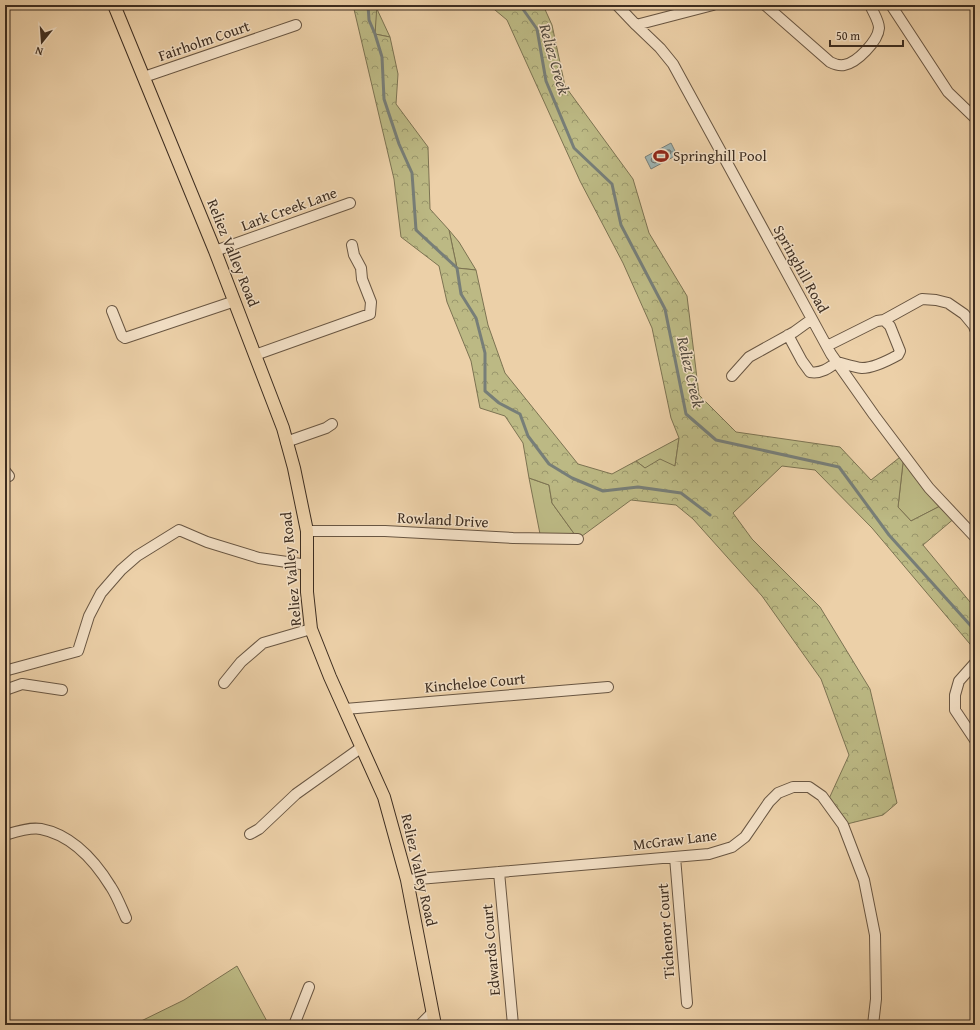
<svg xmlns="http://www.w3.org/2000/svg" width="980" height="1030" font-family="'Gentium Book Plus',serif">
	<defs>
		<pattern id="forest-crowns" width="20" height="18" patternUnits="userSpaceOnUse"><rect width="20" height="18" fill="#bcb984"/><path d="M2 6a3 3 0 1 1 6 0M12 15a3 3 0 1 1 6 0" fill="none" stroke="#9a976c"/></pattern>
		<pattern id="water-ripples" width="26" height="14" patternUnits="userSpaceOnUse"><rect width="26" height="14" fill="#9eb4b3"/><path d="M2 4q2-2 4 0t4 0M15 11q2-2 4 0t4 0" fill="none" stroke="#829391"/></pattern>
	</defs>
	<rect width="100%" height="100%" fill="#ecd0a8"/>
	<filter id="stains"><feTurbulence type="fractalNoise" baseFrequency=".005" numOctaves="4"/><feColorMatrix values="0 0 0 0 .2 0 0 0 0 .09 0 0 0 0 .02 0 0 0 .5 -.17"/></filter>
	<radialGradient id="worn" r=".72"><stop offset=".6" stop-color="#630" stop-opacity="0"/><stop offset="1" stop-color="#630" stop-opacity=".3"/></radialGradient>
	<!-- green -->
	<path fill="#bcb984" stroke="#7c7352" d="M376,7L390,37L375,34Z
		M449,230L459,242L476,270L457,268Z
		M679,438L675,466L645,468L636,461Z
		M904,454L944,504L911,521L898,507Z
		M529,478L549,485L552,503L578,539H541Z
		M237,966L269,1025H133L184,1000Z"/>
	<!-- forest -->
	<path fill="url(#forest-crowns)" stroke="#7c7352" d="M353,5H377L375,34L390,37L398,74L396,104L428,147L430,209L449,230L457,268L476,270L488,325L505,373L578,464L612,474L636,461L645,468L660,459L675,466L679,438L671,418L652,328L623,263L580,181L507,20L489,5H543L552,25L565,86L633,179L649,233L687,296L699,395L736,432L840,447L871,480L904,454L898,507L911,521L944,504L956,517L923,545L975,608V650L872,528L815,470L782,466L733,513L752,539L820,607L870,689L897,803L883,815L843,825L827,803L849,755L821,679L762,596L693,519L676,505L631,500L578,539L552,503L549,485L529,478L523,443L505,416L480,408L471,361L447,302L439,266L401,237L394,179Z"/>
	<!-- water -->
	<path fill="url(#water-ripples)" stroke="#777e78" d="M671,143L677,155L651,169L645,157Z"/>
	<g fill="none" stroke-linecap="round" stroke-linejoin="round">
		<!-- shore -->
		<path stroke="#6e706a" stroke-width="1" d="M668,150H670L671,152L670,154L655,163L652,162L651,160L652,158Z"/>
		<!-- stream -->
		<path stroke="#777e78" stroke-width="3" d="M368,5L369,20L375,34L382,57L384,99L399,144L412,173L416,230L457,268L461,294L476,318L485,353V391L499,403L520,414L528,436L549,464L572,478L603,491L638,487L681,493L710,515
			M520,5L537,29L546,81L574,148L612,184L621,225L665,309L686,414L716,440L839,467L889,535L971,626"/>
		<defs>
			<path id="minor" d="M617,5L636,25L660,48L673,64L726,161L831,354L874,415L929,488L975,537
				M765,5L830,62C834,64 839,66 844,65C857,63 878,41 879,28C879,21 873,12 870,5
				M891,5L948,92L975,118
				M636,25L713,5
				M144,77L296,25
				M215,251L350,203
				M112,311L122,336L125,338L235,301
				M884,320L922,299L936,300L948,303L964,314L974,326L975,329
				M788,335L802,361L810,372C821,374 829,368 837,362C845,364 854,367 862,368C872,368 889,360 898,355L900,351L890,326L884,320L877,321L827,346
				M255,355L370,314L371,302L362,279L361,268L354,255L352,245
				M732,376L749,357L794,332L812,319
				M286,442L326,428L332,424
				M5,471L9,476
				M307,531H385L513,538L578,539
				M975,663L959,681L955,695V710L975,740
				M8,670L78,651L89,616L101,593L121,570L137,556L179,530L207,542L259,558L308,565
				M224,683L241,662L263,643L311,629
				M5,690L22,684L62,690
				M345,709L608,687
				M250,834L259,829L296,794L362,747
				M5,835C15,832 30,827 41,829C72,835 95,861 111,887C117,896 121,907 126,918
				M675,857L687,1003
				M499,872L513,1025
				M407,880L709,854L732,847L745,837L769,802L778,793L793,787H809L822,796L843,825L864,880L875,935L876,999L873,1025
				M294,1025L309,987
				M420,1025L433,1012"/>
			<path id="major" d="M114,5L215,251L283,428L294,468L307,531V592L311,629L330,677L384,797L407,880L435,1025"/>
		</defs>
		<!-- minor casing -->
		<use href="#minor" stroke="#695642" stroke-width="12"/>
		<!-- major casing -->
		<use href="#major" stroke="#3d2d20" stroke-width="14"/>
		<!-- minor -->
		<use href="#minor" stroke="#f3e0c6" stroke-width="10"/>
		<!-- major -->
		<use href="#major" stroke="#ecd0a8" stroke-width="12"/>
	</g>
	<!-- icons -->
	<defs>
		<symbol id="stadium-bare" viewBox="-9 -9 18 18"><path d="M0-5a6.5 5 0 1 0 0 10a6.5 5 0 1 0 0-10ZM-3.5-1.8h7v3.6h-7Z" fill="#8f2418" stroke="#f3e0c6" stroke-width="2.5" paint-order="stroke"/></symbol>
	</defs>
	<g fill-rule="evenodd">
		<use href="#stadium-bare" x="650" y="145" width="22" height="22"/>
	</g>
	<g text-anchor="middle" stroke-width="3" stroke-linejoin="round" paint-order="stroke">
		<!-- street labels -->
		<g font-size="15" fill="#3d2d20" stroke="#f3e0c6">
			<text transform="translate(204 41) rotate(-19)" y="5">Fairholm Court</text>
			<text transform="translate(289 209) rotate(-20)" y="5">Lark Creek Lane</text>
			<text transform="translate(233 253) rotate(68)" y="5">Reliez Valley Road</text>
			<text transform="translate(801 269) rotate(61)" y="5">Springhill Road</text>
			<text transform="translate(443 520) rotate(3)" y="5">Rowland Drive</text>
			<text transform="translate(291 569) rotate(-95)" y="5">Reliez Valley Road</text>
			<text transform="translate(475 683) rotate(-5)" y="5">Kincheloe Court</text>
			<text transform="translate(675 840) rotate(-7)" y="5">McGraw Lane</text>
			<text transform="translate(419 870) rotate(77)" y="5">Reliez Valley Road</text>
			<text transform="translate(666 931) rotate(-94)" y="5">Tichenor Court</text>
			<text transform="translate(491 950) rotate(-95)" y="5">Edwards Court</text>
		</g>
		<!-- poi labels -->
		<g font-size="15" fill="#3d2d20" stroke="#f3e0c6" text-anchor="start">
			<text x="673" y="161">Springhill Pool</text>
		</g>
		<!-- water labels -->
		<g font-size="16" font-style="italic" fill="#50483d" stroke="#f3e0c6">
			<text transform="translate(555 59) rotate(74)" y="6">Reliez Creek</text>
			<text transform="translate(691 372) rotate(77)" y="6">Reliez Creek</text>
		</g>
	</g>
	<!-- margin -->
	<rect width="980" height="1030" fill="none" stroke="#ecd0a8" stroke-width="20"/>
	<rect x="6" y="6" width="968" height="1018" fill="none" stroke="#3d2d20" stroke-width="2"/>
	<rect x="10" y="10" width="960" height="1010" fill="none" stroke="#3d2d20"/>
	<!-- north arrow -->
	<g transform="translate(42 42) rotate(197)" stroke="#f3e0c6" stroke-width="3" paint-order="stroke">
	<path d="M0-3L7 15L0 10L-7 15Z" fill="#3d2d20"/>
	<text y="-6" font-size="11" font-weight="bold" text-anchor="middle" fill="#3d2d20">N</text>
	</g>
	<!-- scale -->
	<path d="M830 40v6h73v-6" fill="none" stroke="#3d2d20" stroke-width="2"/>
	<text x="836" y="40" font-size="12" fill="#3d2d20" stroke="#f3e0c6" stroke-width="3" paint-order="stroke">50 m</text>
	<rect width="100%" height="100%" filter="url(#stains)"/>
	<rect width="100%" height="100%" fill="url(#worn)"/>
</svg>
